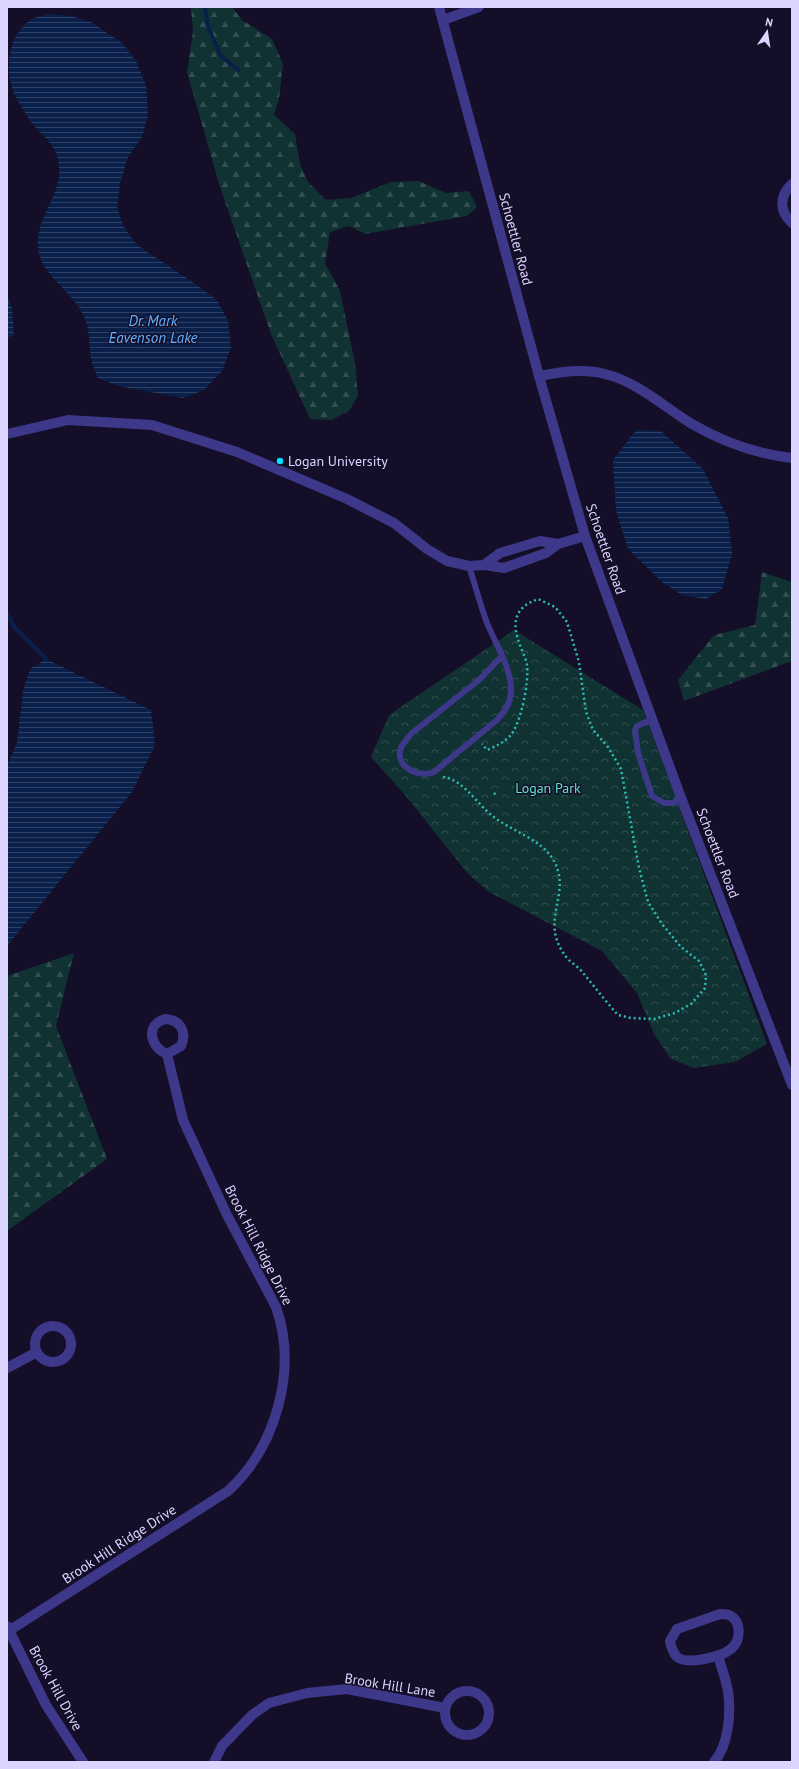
<svg xmlns="http://www.w3.org/2000/svg" width="799" height="1769" font-family="'PT Sans',sans-serif">
	<defs>
		<pattern id="forest-firs" width="22" height="20" patternUnits="userSpaceOnUse"><rect width="22" height="20" fill="#113232"/><path d="M5 1l3.5 6h-7zM16 11l3.5 6h-7z" fill="#334f51"/></pattern>
		<pattern id="park-crowns" width="20" height="18" patternUnits="userSpaceOnUse"><rect width="20" height="18" fill="#113232"/><path d="M2 6a3 3 0 1 1 6 0M12 15a3 3 0 1 1 6 0" fill="none" stroke="#334f51"/></pattern>
		<pattern id="water-rules" width="6" height="5" patternUnits="userSpaceOnUse"><rect width="6" height="5" fill="#0a204b"/><path d="M0 2.5h6" fill="none" stroke="#2d4066"/></pattern>
	</defs>
	<rect width="100%" height="100%" fill="#140e28"/>
	<!-- forest -->
	<path fill="url(#forest-firs)" d="M187,7H232L242,20L272,39L283,64L279,99L274,115L295,134L300,164L308,182L326,200L351,198L391,182L419,181L446,193L469,191L477,207L467,216L365,234L349,226L330,232L325,263L340,291L355,363L358,396L349,411L331,420L310,419L271,334L220,187L187,72L193,32L191,9Z
		M762,572L792,582V661L684,701L678,680L714,635L755,625Z
		M74,953L56,1026L107,1159L7,1231V976Z"/>
	<!-- park -->
	<path fill="url(#park-crowns)" d="M514,630L643,710L767,1044L735,1062L694,1068L671,1059L654,1034L637,993L602,951L489,892L468,874L406,796L371,757L389,715Z"/>
	<!-- water -->
	<path fill="url(#water-rules)" d="M49,14L72,16L91,22L122,43L136,61L146,85L148,115L142,137L128,157L120,183L117,208L125,229L137,245L191,281L217,300L228,321L231,348L222,371L204,390L183,398L118,386L98,378C95,371 92,364 91,358C89,344 90,329 84,316C71,288 34,273 38,238C41,210 65,189 58,160C54,141 39,134 29,119C24,110 16,100 13,90C4,67 9,36 29,21C34,17 43,16 49,14Z
		M7,295L12,308L14,335L7,338Z
		M636,430L661,431L703,469L728,518L732,554L722,589L706,599L682,595L662,582L628,549L616,511L613,460Z
		M46,659L151,710L155,745L132,792L7,946V766L17,743L23,691L30,669Z"/>
	<g fill="none" stroke-linecap="round" stroke-linejoin="round">
		<!-- stream -->
		<path stroke="#0a204b" stroke-width="4" d="M205,7L208,27L221,56L238,70
			M7,613L15,628L46,659"/>
		<!-- path -->
		<path stroke="#2abeba" stroke-width="2.5" stroke-dasharray="2 3" stroke-linecap="butt" d="M443,777C462,779 476,802 490,814C512,833 550,840 558,871C566,900 542,922 564,954C568,961 578,966 583,973C595,987 606,1002 618,1015L631,1018L654,1019L675,1013L691,1004L705,988L706,975L699,961L681,947L662,924L648,902L639,868L621,769L608,747L593,730L586,712L579,662L567,622L555,607L538,599C515,607 511,622 520,645C522,651 526,658 527,665C529,682 521,724 510,736C503,743 496,746 487,750L482,744
			M494,793L497,796"/>
		<!-- service -->
		<path stroke="#3d3889" stroke-width="6" d="M469,566C475,585 480,604 487,623C495,643 509,664 511,686C512,699 506,711 497,720L434,772C421,778 397,769 400,751C401,744 408,738 412,733L479,680L501,657
			M653,719L637,726L635,730L638,753L652,796L664,803H674L680,795"/>
		<!-- minor -->
		<path stroke="#3d3889" stroke-width="10" d="M443,20L479,7
			M792,184C779,196 779,211 792,223
			M539,376C561,372 583,368 605,374C638,382 664,407 692,424C723,442 756,454 792,458
			M7,434L68,420L152,425L237,452L347,499L394,523L427,549L447,561L469,566L484,565L504,568L546,553L558,544L585,536
			M484,565L500,553L540,541L558,544
			M165,1019C181,1020 187,1032 181,1046L167,1054C151,1048 144,1025 165,1019Z
			M35 1344a18 18 0 1 1 36 0a18 18 0 1 1-36 0Z
			M7,1368L37,1352
			M720,1614C722,1614 726,1614 729,1615C742,1621 741,1641 731,1649C721,1657 685,1666 676,1656C673,1652 671,1646 670,1641L677,1629Z
			M7,1626L46,1705L83,1762
			M7,1632L228,1491C276,1447 298,1370 276,1307L227,1215L183,1120L167,1054
			M445 1713a22 22 0 1 1 44 0a22 22 0 1 1-44 0Z
			M214,1762L222,1746L252,1715L269,1703L307,1693L347,1689L445,1708
			M714,1762C729,1745 731,1712 728,1691C726,1679 721,1667 718,1655"/>
		<!-- tertiary -->
		<path stroke="#3d3889" stroke-width="10" d="M439,7L539,376L585,536L680,795L792,1085"/>
	</g>
	<!-- markers -->
	<circle fill="#01deff" stroke="#140e28" stroke-width="1.5" cx="280" cy="461" r="4"/>
	<g text-anchor="middle" stroke-width="3" stroke-linejoin="round" paint-order="stroke">
		<!-- street labels -->
		<g font-size="14" fill="#dbd5ff" stroke="#140e28">
			<text transform="translate(516 239) rotate(75)" y="5">Schoettler Road</text>
			<text transform="translate(606 549) rotate(71)" y="5">Schoettler Road</text>
			<text transform="translate(718 853) rotate(69)" y="5">Schoettler Road</text>
			<text transform="translate(259 1245) rotate(63)" y="5">Brook Hill Ridge Drive</text>
			<text transform="translate(119 1544) rotate(-33)" y="5">Brook Hill Ridge Drive</text>
			<text transform="translate(390 1685) rotate(9)" y="5">Brook Hill Lane</text>
			<text transform="translate(56 1688) rotate(61)" y="5">Brook Hill Drive</text>
		</g>
		<!-- poi labels -->
		<g font-size="14" fill="#dbd5ff" stroke="#140e28" text-anchor="start">
			<text x="288" y="466">Logan University</text>
		</g>
		<!-- park labels -->
		<g font-size="14" fill="#5be5c7" stroke="#140e28">
			<text x="548" y="793">Logan Park</text>
		</g>
		<!-- water labels -->
		<g font-size="15" font-style="italic" fill="#63b2ff" stroke="#140e28">
			<text x="153" y="326">Dr. Mark<tspan x="153" dy="17">Eavenson Lake</tspan></text>
		</g>
	</g>
	<!-- border -->
	<rect width="799" height="1769" fill="none" stroke="#dbd5ff" stroke-width="16"/>
	<!-- north arrow -->
	<g transform="translate(767 32) rotate(13)" stroke="#140e28" stroke-width="3" paint-order="stroke">
	<path d="M0-3L7 15L0 10L-7 15Z" fill="#dbd5ff"/>
	<text y="-6" font-size="11" font-weight="bold" text-anchor="middle" fill="#dbd5ff">N</text>
	</g>
</svg>
